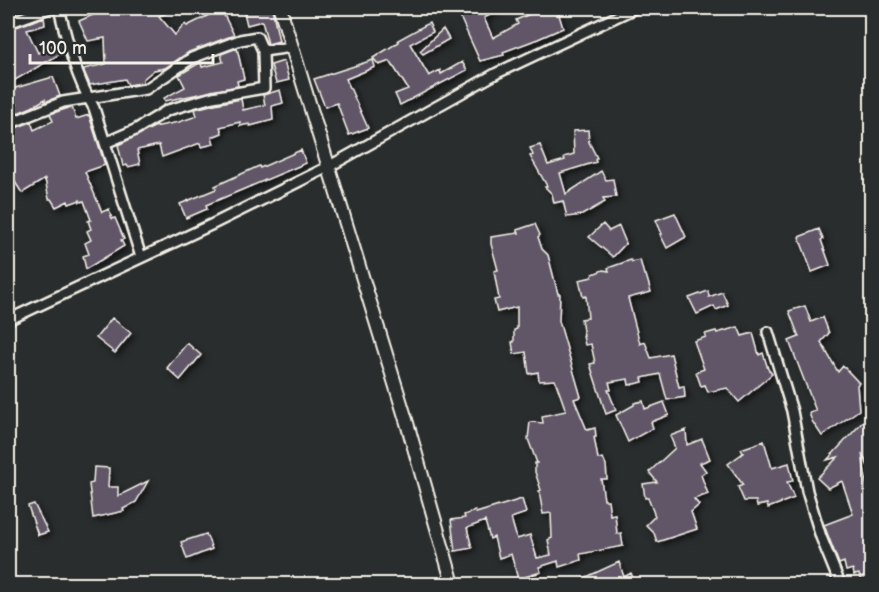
<svg xmlns="http://www.w3.org/2000/svg" width="879" height="592" font-family="'Balsamiq Sans',sans-serif">
	<defs>
		<filter id="shadow"><feDropShadow dx="3" dy="3" stdDeviation="3" flood-color="#0009"/></filter>
	</defs>
	<rect width="100%" height="100%" fill="#2a2d2e"/>
	<filter id="ink" filterUnits="userSpaceOnUse"><feTurbulence type="fractalNoise" baseFrequency=".0167" numOctaves="2"/><feDisplacementMap in="SourceGraphic" scale="12" xChannelSelector="R" yChannelSelector="G"/><feConvolveMatrix kernelMatrix="1 2 1 2 8 2 1 2 1" color-interpolation-filters="sRGB"/></filter>
	<g filter="url(#ink)">
		<!-- building -->
		<path fill="#615767" stroke="#f4f1e8" stroke-width="1.5" filter="url(#shadow)" d="M109,8H120L123,15L141,8H178L159,16L175,35L185,24L187,26L221,9L234,35L189,52L165,68L154,70L143,79V83L128,85L125,79L90,85L83,69L106,64L105,38L88,41L79,21Z
			M243,8H272L279,41L268,44L262,21L247,25Z
			M469,8H503L484,18L493,38L518,24L516,20L544,8H557L563,28L538,39L503,52L504,55L480,61L460,17L472,12Z
			M44,17L45,25L27,30L38,53L56,43L62,53L8,84V30Z
			M429,23L433,32L410,44L429,76L440,70L441,74L462,62L467,70L400,105L395,94L408,89L390,61L379,65L373,58L399,42L398,40Z
			M443,29L449,39L423,54L420,51Z
			M237,48L244,79L237,81L238,86L165,101L164,98L185,87L179,75L201,62L202,67L223,62L221,54Z
			M373,60L375,67L346,79L368,128L349,135L337,103L325,107L314,79Z
			M284,61L289,80L276,83L271,65Z
			M53,77L60,96L45,102V99L32,107L8,117V108L17,104L8,95L12,89Z
			M280,90L283,103L272,106L273,120L250,126L249,124L240,126V122L220,127L222,133L212,137L214,144L201,147L200,143L162,157L159,145L137,150L140,164L128,167L127,165L123,166L118,145L154,127L179,122L197,116L195,109L215,104L241,99L243,110L265,105L263,95Z
			M72,107L76,119L89,115L105,165L85,172L102,212L109,209L112,219L115,218L124,239L121,240L124,246L86,269L83,256L89,254L85,243L91,240L87,231L91,229L88,221L91,220L84,201L80,202V200L69,204L68,201L56,207L51,199H49L45,179L22,193L8,171V131L31,122L34,130L53,121L50,114Z
			M588,130L589,142L597,158L595,160L596,162L560,173L566,194L601,171L606,180L613,179L616,197L603,198L605,202L582,215L567,217L563,201L554,203L552,194L545,187L547,186L530,156L533,155L530,148L540,145L548,165L565,160L564,157L574,154L573,131Z
			M301,150L306,163L206,205L207,209L186,218L180,204L216,189L215,186L259,166L260,168Z
			M675,213L686,237L667,248L660,234H662L656,220Z
			M535,224L540,235L538,237L542,249L548,255L558,294H560L559,321L581,397L574,399L587,430L595,428L596,437H594L598,459L603,458L606,465L607,479H601L604,500H608L610,515L615,514L617,534L621,533L623,546L580,554L581,560L559,567L558,561L539,567L541,572L518,579L511,554L499,558L494,537L490,539L485,521L467,528L472,548L455,551L451,520L465,518L464,515L475,511L476,513L522,499L526,513L511,518L517,539L530,535L537,558L551,555L548,540L552,538L551,513L543,514L539,491L541,490L535,472V463H537L528,439L530,422L543,423L542,416L566,411L555,380L539,381L538,372L529,374L526,352L514,354L512,342H514V330L517,329V307L497,312L494,300L499,299L494,271L498,270L491,244V237L519,233L517,230Z
			M603,224L609,231L619,226L626,243L613,257L589,237Z
			M819,229L823,239L821,240L830,265L812,272L799,237Z
			M631,260L632,262L640,260L644,275H646L651,292L628,298L640,344L645,342L651,358L671,354L679,387L684,386L685,397L667,400L660,374L642,378L643,382L629,385L628,379L609,382L611,390H608L616,410L606,414L590,364L595,363L591,344L585,345L583,336H584L581,319L588,318L586,296L583,297L579,280L592,277L593,274L603,270L609,271L608,268Z
			M708,291L709,297L722,292L728,305L716,310L714,306L697,314L689,298Z
			M805,306L811,322L823,317L829,333L821,342L838,372L843,366L859,383L857,385L859,410L822,436L812,421L809,413L816,411L789,341L799,337L789,311Z
			M112,318L131,333L115,353L96,338Z
			M738,327L742,336L753,333L759,355L763,353L768,369L772,374L739,402L727,388L708,392L705,385L701,386L696,372L704,369L694,341L706,337L705,334L716,331L717,333Z
			M187,343L201,355L180,380L167,368Z
			M643,401L645,409L664,402L669,415L651,422L653,428L628,442L616,415L634,405V403Z
			M872,412V475L862,453L872,521V578L861,581L859,574L854,575L853,569L846,571L844,562L839,564L824,525L853,514L842,481L828,488L817,478L838,457L827,460Z
			M686,430L687,445L702,439L710,459L700,463L706,471L701,475L708,494L694,499L699,505L691,512L697,529L657,542L654,533L646,525L655,516L648,498H645L643,484L657,482L649,472L675,448L670,436Z
			M764,441L772,468L789,463L793,481L787,482L794,498L768,508L767,504L757,506L756,501H744L738,487L743,485L728,464L743,453L741,449Z
			M94,467L109,468L108,487H118V496L148,481L136,502L123,509L124,511L93,518L89,484L93,483Z
			M34,504L48,532L38,535L28,506Z
			M206,534L212,549L187,559L181,542Z
			M619,562L624,577L631,573L636,585H569Z"/>
		<g fill="none" stroke-linecap="round" stroke-linejoin="round">
			<defs>
				<path id="minor" d="M59,8C67,41 76,78 94,108L141,257
					M8,23L50,8
					M8,124L63,102L146,89L192,58L240,40L257,37L263,51L292,47
					M105,143L135,130L168,110L213,97L264,88L263,51
					M8,320L215,223L328,167L497,73L635,8
					M768,332L792,411L807,491L821,537L840,584
					M871,401L872,402"/>
				<path id="tertiary" d="M280,8L407,423L453,584"/>
			</defs>
			<!-- minor casing -->
			<use href="#minor" stroke="#f4f1e8" stroke-width="14"/>
			<!-- tertiary casing -->
			<use href="#tertiary" stroke="#f4f1e8" stroke-width="16"/>
			<!-- minor -->
			<use href="#minor" stroke="#2a2d2e" stroke-width="9"/>
			<!-- tertiary -->
			<use href="#tertiary" stroke="#2a2d2e" stroke-width="12"/>
		</g>
	</g>
	<!-- margin -->
	<rect width="879" height="592" fill="none" stroke="#2a2d2e" stroke-width="30"/>
	<rect x="15" y="15" width="849" height="562" fill="none" stroke="#f4f1e8" stroke-width="2" filter="url(#ink)"/>
	<!-- scale -->
	<path d="M30 54v9h183v-9" fill="none" stroke="#f4f1e8" stroke-width="3"/>
	<text x="39" y="54" font-size="18" fill="#f4f1e8" stroke="#2a2d2e" stroke-width="4.5" paint-order="stroke">100 m</text>
</svg>
